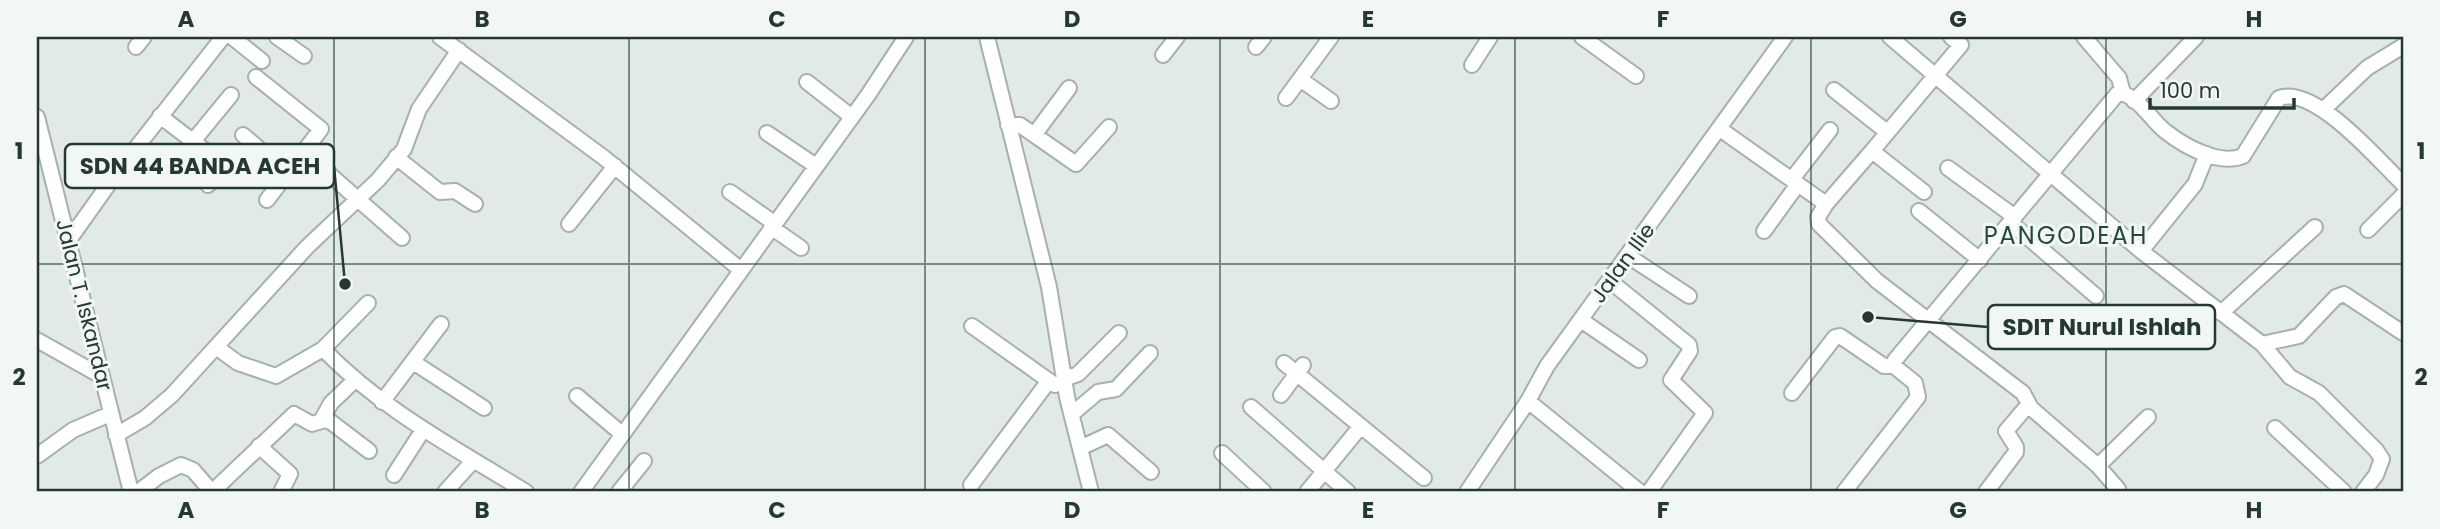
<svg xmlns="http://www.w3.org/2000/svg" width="2440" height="529" font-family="Poppins,sans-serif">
	<rect width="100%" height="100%" fill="#e2eae6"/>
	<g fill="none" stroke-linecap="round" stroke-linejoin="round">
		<defs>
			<path id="minor" d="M232,37L262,61
				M277,37L304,56
				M440,37L603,157L741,270
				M987,37L1049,287L1067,397L1091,492
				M1582,37L1636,76
				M1890,37L2141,251L2195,184L2207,154
				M2084,37L2119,78L2123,93
				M136,47L144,37
				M1256,47L1264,37
				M1163,55L1177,37
				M1472,65L1490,37
				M256,77L321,129L267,200
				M1300,79L1331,101
				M807,82L852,117
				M1834,90L1887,132
				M1286,98L1331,37
				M2134,101L2196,37
				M2324,109L2367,68L2403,46
				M160,116L220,162V170L208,185
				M37,117L131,492
				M1008,125H1020L1076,164L1109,127
				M1720,129L1826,204L1872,151
				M767,133L816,166
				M243,135L286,172
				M1034,135L1069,88
				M194,140L231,95
				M303,151L402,238
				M396,157L440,192L455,191L475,204
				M1948,168L2015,217
				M1792,179L1830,130
				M730,192L774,223
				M1924,192L1872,151L1961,45L1951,37
				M1826,204L1818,217L1819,224L1877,281L2023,393L2031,408L2098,466L2118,489
				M1919,211L1980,260
				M2011,223L2096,296
				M569,224L615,166
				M771,227L801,248
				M2368,230L2403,195
				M1764,231L1798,184
				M69,240L118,171L223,37
				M2141,251L2262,344L2290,377L2319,393L2376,450L2382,459L2376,475L2363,492
				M1628,256L1689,296
				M1610,281L1689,345L1690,351L1671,380L1705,413L1649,492
				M2221,313L2315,227
				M1581,320L1639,360
				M972,326L1055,385
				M37,340L101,376
				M2262,344L2299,336L2336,297L2344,294L2403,333
				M216,347L238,363L276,376L323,349L368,303
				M323,349C382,410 455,448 526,492
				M413,362L484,408
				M1284,363L1424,478
				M1064,379L1078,374L1119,333
				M1792,393L1835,337L1840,336L1884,366H1894
				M1281,395L1303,365
				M577,396L622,434
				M1528,401L1640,492
				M382,402L441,324
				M1251,407L1348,492
				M1072,414L1098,392L1116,389L1150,353
				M321,421L331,403L354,381
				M2275,428L2344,492
				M116,435L145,418L172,395L307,247L378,180L404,149L419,109L459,50
				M259,446L290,474L281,492
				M1080,448L1108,435L1151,472
				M1222,453L1264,492
				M37,456L73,430L110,414
				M2098,466L2148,417
				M394,475L423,430
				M971,485L1048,382
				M138,492L159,476L181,465L193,470L212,492
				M212,492L294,414L312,424L325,420L331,422L369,451
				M445,492L473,461
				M581,492L868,95L906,37
				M619,492L644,461
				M1307,492L1361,426
				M1467,492L1528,401L1547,366L1785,37
				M1844,492L1918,397L1915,383L1894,366L1895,360L2118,93C2136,93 2152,121 2165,131C2184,146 2219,166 2243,156L2279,98C2315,85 2378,160 2403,184
				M1986,492L2016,452V447L2006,431L2028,405"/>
		</defs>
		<!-- minor casing -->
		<use href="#minor" stroke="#a5b1ac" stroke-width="18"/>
		<!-- minor -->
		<use href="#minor" stroke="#fff" stroke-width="14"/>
	</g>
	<!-- grid -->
	<path fill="none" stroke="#243932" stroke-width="2" stroke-opacity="0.55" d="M334,37V492M629,37V492M925,37V492M1220,37V492M1515,37V492M1811,37V492M2106,37V492M37,264H2403"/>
	<g text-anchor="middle" stroke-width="6" stroke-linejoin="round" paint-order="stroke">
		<!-- street labels -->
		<g font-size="21" fill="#243932" stroke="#f2f7f4">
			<text transform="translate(1623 263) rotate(-54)" y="7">Jalan Ilie</text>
			<text transform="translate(84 305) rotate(76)" y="7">Jalan T. Iskandar</text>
		</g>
		<!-- quarter labels -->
		<g font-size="24" letter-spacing="2" fill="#22493d" stroke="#f2f7f4">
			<text x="2066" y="244">PANGODEAH</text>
		</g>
	</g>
	<!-- callouts -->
	<path fill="none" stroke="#243932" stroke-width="2.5" d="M345 284L334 166M1868 317L1988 327"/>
	<g fill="#243932" stroke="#f2f7f4" stroke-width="2.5">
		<circle cx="345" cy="284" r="7"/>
		<circle cx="1868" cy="317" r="7"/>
	</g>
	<g fill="#f2f7f4" stroke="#243932" stroke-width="2.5">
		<rect x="65" y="144" width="269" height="44" rx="7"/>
		<rect x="1988" y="305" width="227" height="44" rx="7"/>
	</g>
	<g font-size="23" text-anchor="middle" font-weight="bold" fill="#243932">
		<text x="200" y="174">SDN 44 BANDA ACEH</text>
		<text x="2102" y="335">SDIT Nurul Ishlah</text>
	</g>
	<!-- border -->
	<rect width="2440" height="529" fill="none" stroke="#f2f7f4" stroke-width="77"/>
	<!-- scale -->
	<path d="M2150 98v10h144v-10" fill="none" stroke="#243932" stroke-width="3.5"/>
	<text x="2160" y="98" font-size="21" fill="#243932" stroke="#f2f7f4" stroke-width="5" paint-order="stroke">100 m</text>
	<rect x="38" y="38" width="2364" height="452" fill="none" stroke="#243932" stroke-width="2.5"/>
	<g font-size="23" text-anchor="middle" font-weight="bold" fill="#243932">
		<text x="186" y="27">A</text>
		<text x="482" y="27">B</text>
		<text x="777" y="27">C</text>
		<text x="1072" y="27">D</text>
		<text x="1368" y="27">E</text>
		<text x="1663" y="27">F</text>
		<text x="1958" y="27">G</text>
		<text x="2254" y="27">H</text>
		<text x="19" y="159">1</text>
		<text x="2421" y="159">1</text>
		<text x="19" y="385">2</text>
		<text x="2421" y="385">2</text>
		<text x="186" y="518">A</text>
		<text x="482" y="518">B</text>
		<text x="777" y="518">C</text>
		<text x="1072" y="518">D</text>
		<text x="1368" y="518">E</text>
		<text x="1663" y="518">F</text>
		<text x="1958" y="518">G</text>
		<text x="2254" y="518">H</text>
	</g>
</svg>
